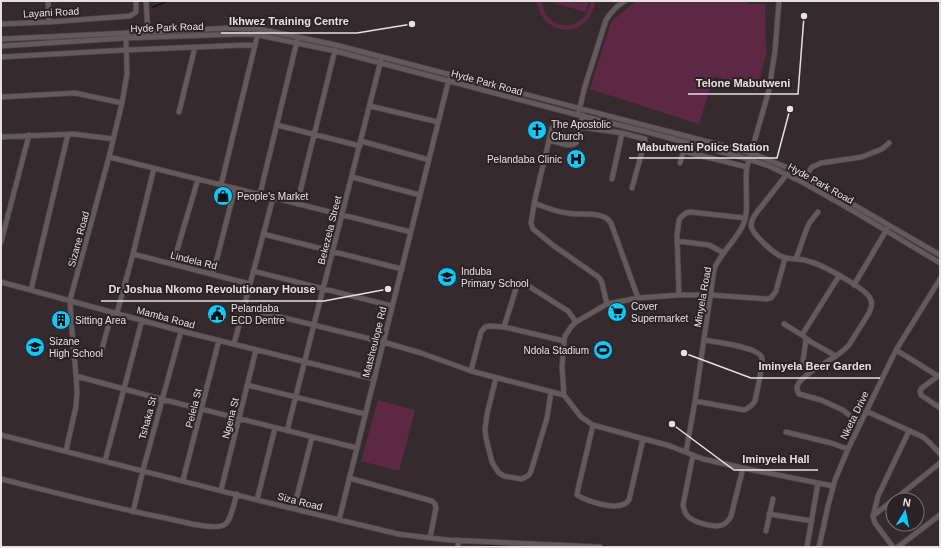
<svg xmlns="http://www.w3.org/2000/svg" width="941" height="548" font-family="Arial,sans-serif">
	<rect width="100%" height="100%" fill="#352b2f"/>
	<!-- green -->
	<path fill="#5d2843" d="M537,1H542C543,22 567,34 583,18C588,13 589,7 591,1H596C593,8 592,16 586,21C568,40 539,26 537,1Z
		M547,1H589L586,12Z
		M636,1H745L748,4H765L766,54L757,90L714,76L699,124L590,89L611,22Z
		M378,400L415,410L399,471L361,461Z"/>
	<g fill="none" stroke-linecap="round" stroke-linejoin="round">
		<!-- stream -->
		<path stroke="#0c1a1f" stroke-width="1.5" d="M153,7L163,3L166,1"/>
		<defs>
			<path id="minor" d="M48,1L49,22
				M146,1L148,34
				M1,24L49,22L130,16L136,12V1
				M1,39L148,32L230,28L249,29H259L298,37L336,45L751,153L781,165L801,174L940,255
				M1,46L126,38L243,34L258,35L335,51L578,115L647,132L748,159L769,166L802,182L855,212L940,263
				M1,57L126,50L246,45L255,46
				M1,97L75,93L122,103
				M370,106L438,122
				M579,111L585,86L606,20C611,12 616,6 625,1
				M179,112L195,47
				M277,125L360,146
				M1,137L74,134L113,139
				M549,140C557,142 570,148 576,143L583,115
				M361,141L429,160
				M109,157L411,232
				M680,163L683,153L686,152L747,167
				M352,177L420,195
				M612,179L622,133
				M803,179L812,167L821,163L862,157L882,149L889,143
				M221,185L258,33
				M260,194L297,41
				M534,203C545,207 556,212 567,213C581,216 603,210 611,223L638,298
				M297,204L335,50
				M263,234L402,269
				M677,241L709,245L724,253
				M1,242L29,135
				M133,254L250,284
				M785,258L776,291L771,298L766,299L711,295H679L638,298L607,304L576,322L571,327L565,336L564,341L562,367L564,395L581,417L593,425L670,446L703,459L743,468L833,486
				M796,259L807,228L810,222L818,212
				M173,264L198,179
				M253,271L392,306
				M213,274L235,188
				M1,282L181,331L374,379
				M854,285L887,229
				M31,290L68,134
				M679,295L677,236L679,220L681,217L686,213L690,212L745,218
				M607,304L602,283L600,279L597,276L554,246L533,229L531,223L535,199L552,128L556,125L580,127L622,133L645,139V141L632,188
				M244,308L383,342L421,353L471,371L564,395
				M117,313L133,254L154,168
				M784,324L802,335L811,342L836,356L845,349L849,345L869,313C871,309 873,303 870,298C865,288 822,265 811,262C806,260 800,259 795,259C791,258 787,259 783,257C775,255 752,234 751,226C751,221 754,216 757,212L787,174
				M504,327L517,285L519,282H522L568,311L576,322
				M802,335L839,276
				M806,339L803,361L805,366L812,371L836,356
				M234,344L273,198
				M102,349L112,312
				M896,350L938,376L940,375
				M471,371L481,332L485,327L490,326L504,327L564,341
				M812,371C805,377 792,384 799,394L821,400L843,410L860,424
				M76,376L161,399L357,448
				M938,376L922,388L920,391L921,395L940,408
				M496,378L487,414L485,429L486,438L492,462L495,467L499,473L504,476L522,479L529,475L531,471L547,418L551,392
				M247,385L365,414
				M695,401L744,410C749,408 752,406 755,401C757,391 763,366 762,358C760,347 714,342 704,340
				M866,411L923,437L930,443L940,454
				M593,425L578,489L577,495C587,501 613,510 624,504C627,503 627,502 629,500L643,439
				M287,431L381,60
				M786,432L831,443L848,449
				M1,435L257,500L398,534L430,538L449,540L600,547
				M66,451L76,406L77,392L76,376L71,319L70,300L109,157L122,103L127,74L126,37
				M686,452L695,401L714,270C719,254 736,241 743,225C750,210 744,184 747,167L769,90L775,51L779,1
				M693,455L683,505C684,508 684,511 686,514C691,522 713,528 722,525C727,523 729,520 731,516L743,468
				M105,461L142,320
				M349,478L432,501L435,504L436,508L430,538
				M1,479C57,493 113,508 170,519C182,522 215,530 224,525C231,522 234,502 237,494
				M183,480L219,340
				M221,490L256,350
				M257,500L275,428
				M894,500L940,463
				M294,508L312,437
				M133,512L143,470L181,331
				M769,514L812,521
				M873,516L893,500
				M339,520L449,79
				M766,531L773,499
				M458,547V540
				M807,547L818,483
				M819,547L828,506L835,480L848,449L896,350L940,279
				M893,547L875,523L874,520L873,516L878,496L909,431
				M898,547L940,515"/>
		</defs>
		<!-- minor casing -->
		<use href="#minor" stroke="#51494c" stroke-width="6"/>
		<!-- minor -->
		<use href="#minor" stroke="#64595d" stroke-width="4.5"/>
	</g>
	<!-- icons -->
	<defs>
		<symbol id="church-disc" viewBox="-11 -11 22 22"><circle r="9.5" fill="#0dcafa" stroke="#2b2226"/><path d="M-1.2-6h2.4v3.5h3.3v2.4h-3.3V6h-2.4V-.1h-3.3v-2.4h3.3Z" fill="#111"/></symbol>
		<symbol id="hospital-disc" viewBox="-11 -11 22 22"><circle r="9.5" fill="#0dcafa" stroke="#2b2226"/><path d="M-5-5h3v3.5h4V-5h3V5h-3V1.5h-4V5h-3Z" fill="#111"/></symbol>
		<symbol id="shop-disc" viewBox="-11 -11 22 22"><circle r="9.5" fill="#0dcafa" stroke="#2b2226"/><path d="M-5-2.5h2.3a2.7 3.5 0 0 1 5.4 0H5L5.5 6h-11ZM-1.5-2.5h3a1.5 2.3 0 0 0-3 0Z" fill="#111"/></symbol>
		<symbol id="school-disc" viewBox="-11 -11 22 22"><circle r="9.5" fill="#0dcafa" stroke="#2b2226"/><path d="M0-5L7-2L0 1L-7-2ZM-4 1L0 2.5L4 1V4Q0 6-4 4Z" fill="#111"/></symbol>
		<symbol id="supermarket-disc" viewBox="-11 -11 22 22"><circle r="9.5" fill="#0dcafa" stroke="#2b2226"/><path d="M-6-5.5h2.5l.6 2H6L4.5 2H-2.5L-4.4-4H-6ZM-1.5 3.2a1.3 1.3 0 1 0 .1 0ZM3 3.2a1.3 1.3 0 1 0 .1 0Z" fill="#111"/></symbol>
		<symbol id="civic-disc" viewBox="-11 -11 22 22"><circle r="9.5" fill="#0dcafa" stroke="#2b2226"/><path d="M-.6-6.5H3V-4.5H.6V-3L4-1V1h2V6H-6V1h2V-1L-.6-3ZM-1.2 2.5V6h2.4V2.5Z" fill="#111"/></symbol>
		<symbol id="building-disc" viewBox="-11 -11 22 22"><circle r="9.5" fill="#0dcafa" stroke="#2b2226"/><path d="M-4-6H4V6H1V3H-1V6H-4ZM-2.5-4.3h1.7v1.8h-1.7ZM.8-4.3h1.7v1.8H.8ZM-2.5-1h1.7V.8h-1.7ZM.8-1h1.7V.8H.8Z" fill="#111"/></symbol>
		<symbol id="stadium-disc" viewBox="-11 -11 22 22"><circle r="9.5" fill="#0dcafa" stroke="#2b2226"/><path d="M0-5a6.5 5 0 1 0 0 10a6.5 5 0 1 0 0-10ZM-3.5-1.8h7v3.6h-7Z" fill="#111"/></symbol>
	</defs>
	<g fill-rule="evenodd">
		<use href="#church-disc" x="526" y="119" width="22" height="22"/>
		<use href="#hospital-disc" x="565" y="148" width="22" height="22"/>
		<use href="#shop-disc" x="212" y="185" width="22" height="22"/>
		<use href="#school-disc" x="436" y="266" width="22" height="22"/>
		<use href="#supermarket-disc" x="606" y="301" width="22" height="22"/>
		<use href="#civic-disc" x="206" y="303" width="22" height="22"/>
		<use href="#building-disc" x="50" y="309" width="22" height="22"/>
		<use href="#school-disc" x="24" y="336" width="22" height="22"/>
		<use href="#stadium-disc" x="592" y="339" width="22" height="22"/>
	</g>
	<g text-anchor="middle" stroke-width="4" stroke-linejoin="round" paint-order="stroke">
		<!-- street labels -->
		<g font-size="10" fill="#e7e0e3" stroke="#2b2226">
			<text transform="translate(51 12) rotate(-3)" y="4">Layani Road</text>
			<text transform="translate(167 27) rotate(-2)" y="4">Hyde Park Road</text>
			<text transform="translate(487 82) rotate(15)" y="4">Hyde Park Road</text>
			<text transform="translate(821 183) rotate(29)" y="4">Hyde Park Road</text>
			<text transform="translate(329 230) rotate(-76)" y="4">Bekezela Street</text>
			<text transform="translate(78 239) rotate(-75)" y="4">Sizane Road</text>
			<text transform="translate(194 260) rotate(14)" y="4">Lindela Rd</text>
			<text transform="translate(702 297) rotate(-80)" y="4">Minyela Road</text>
			<text transform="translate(166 317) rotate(15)" y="4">Mamba Road</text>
			<text transform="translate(374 342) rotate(-76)" y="4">Matsheulope Rd</text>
			<text transform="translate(193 408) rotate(-76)" y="4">Pelela St</text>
			<text transform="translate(854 415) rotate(-64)" y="4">Nketa Drive</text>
			<text transform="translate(147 418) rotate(-75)" y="4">Tshaka St</text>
			<text transform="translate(230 418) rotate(-76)" y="4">Ngena St</text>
			<text transform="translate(300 501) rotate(14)" y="4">Siza Road</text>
		</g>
		<!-- poi labels -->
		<g font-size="10" fill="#e7e0e3" stroke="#2b2226" text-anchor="start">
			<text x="551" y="128">The Apostolic<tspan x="551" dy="12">Church</tspan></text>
			<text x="562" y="163" text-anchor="end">Pelandaba Clinic</text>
			<text x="237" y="200">People's Market</text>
			<text x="461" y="275">Induba<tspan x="461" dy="12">Primary School</tspan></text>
			<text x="631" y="310">Cover<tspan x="631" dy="12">Supermarket</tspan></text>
			<text x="231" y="312">Pelandaba<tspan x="231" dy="12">ECD Dentre</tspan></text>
			<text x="75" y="324">Sitting Area</text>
			<text x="49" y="345">Sizane<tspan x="49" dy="12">High School</tspan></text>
			<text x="589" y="354" text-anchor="end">Ndola Stadium</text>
		</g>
	</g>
	<!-- callouts -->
	<path fill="none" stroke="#e7e0e3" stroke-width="1.5" d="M412 24L357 33H221M804 16L798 94H688M790 109L777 158H629M388 289L324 301H101M684 353L751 378H880M672 424L734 470H818"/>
	<g fill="#e7e0e3" stroke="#2b2226" stroke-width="1.5">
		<circle cx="412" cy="24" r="4"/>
		<circle cx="804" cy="16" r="4"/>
		<circle cx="790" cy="109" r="4"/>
		<circle cx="388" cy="289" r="4"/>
		<circle cx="684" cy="353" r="4"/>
		<circle cx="672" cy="424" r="4"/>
	</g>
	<g font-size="11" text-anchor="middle" font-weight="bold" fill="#e7e0e3" stroke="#2b2226" stroke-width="4" stroke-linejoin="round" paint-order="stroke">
		<text x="289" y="25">Ikhwez Training Centre</text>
		<text x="743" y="87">Telone Mabutweni</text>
		<text x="703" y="151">Mabutweni Police Station</text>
		<text x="212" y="293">Dr Joshua Nkomo Revolutionary House</text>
		<text x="815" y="370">Iminyela Beer Garden</text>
		<text x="776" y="463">Iminyela Hall</text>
	</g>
	<!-- border -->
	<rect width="941" height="548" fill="none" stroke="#e7e0e3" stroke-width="4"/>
	<!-- north arrow -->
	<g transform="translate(905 512) rotate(10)"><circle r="19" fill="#2b2226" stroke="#766e72"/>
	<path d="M0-3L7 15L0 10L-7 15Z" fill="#0dcafa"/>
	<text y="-6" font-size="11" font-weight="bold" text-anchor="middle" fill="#e7e0e3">N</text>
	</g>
</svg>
